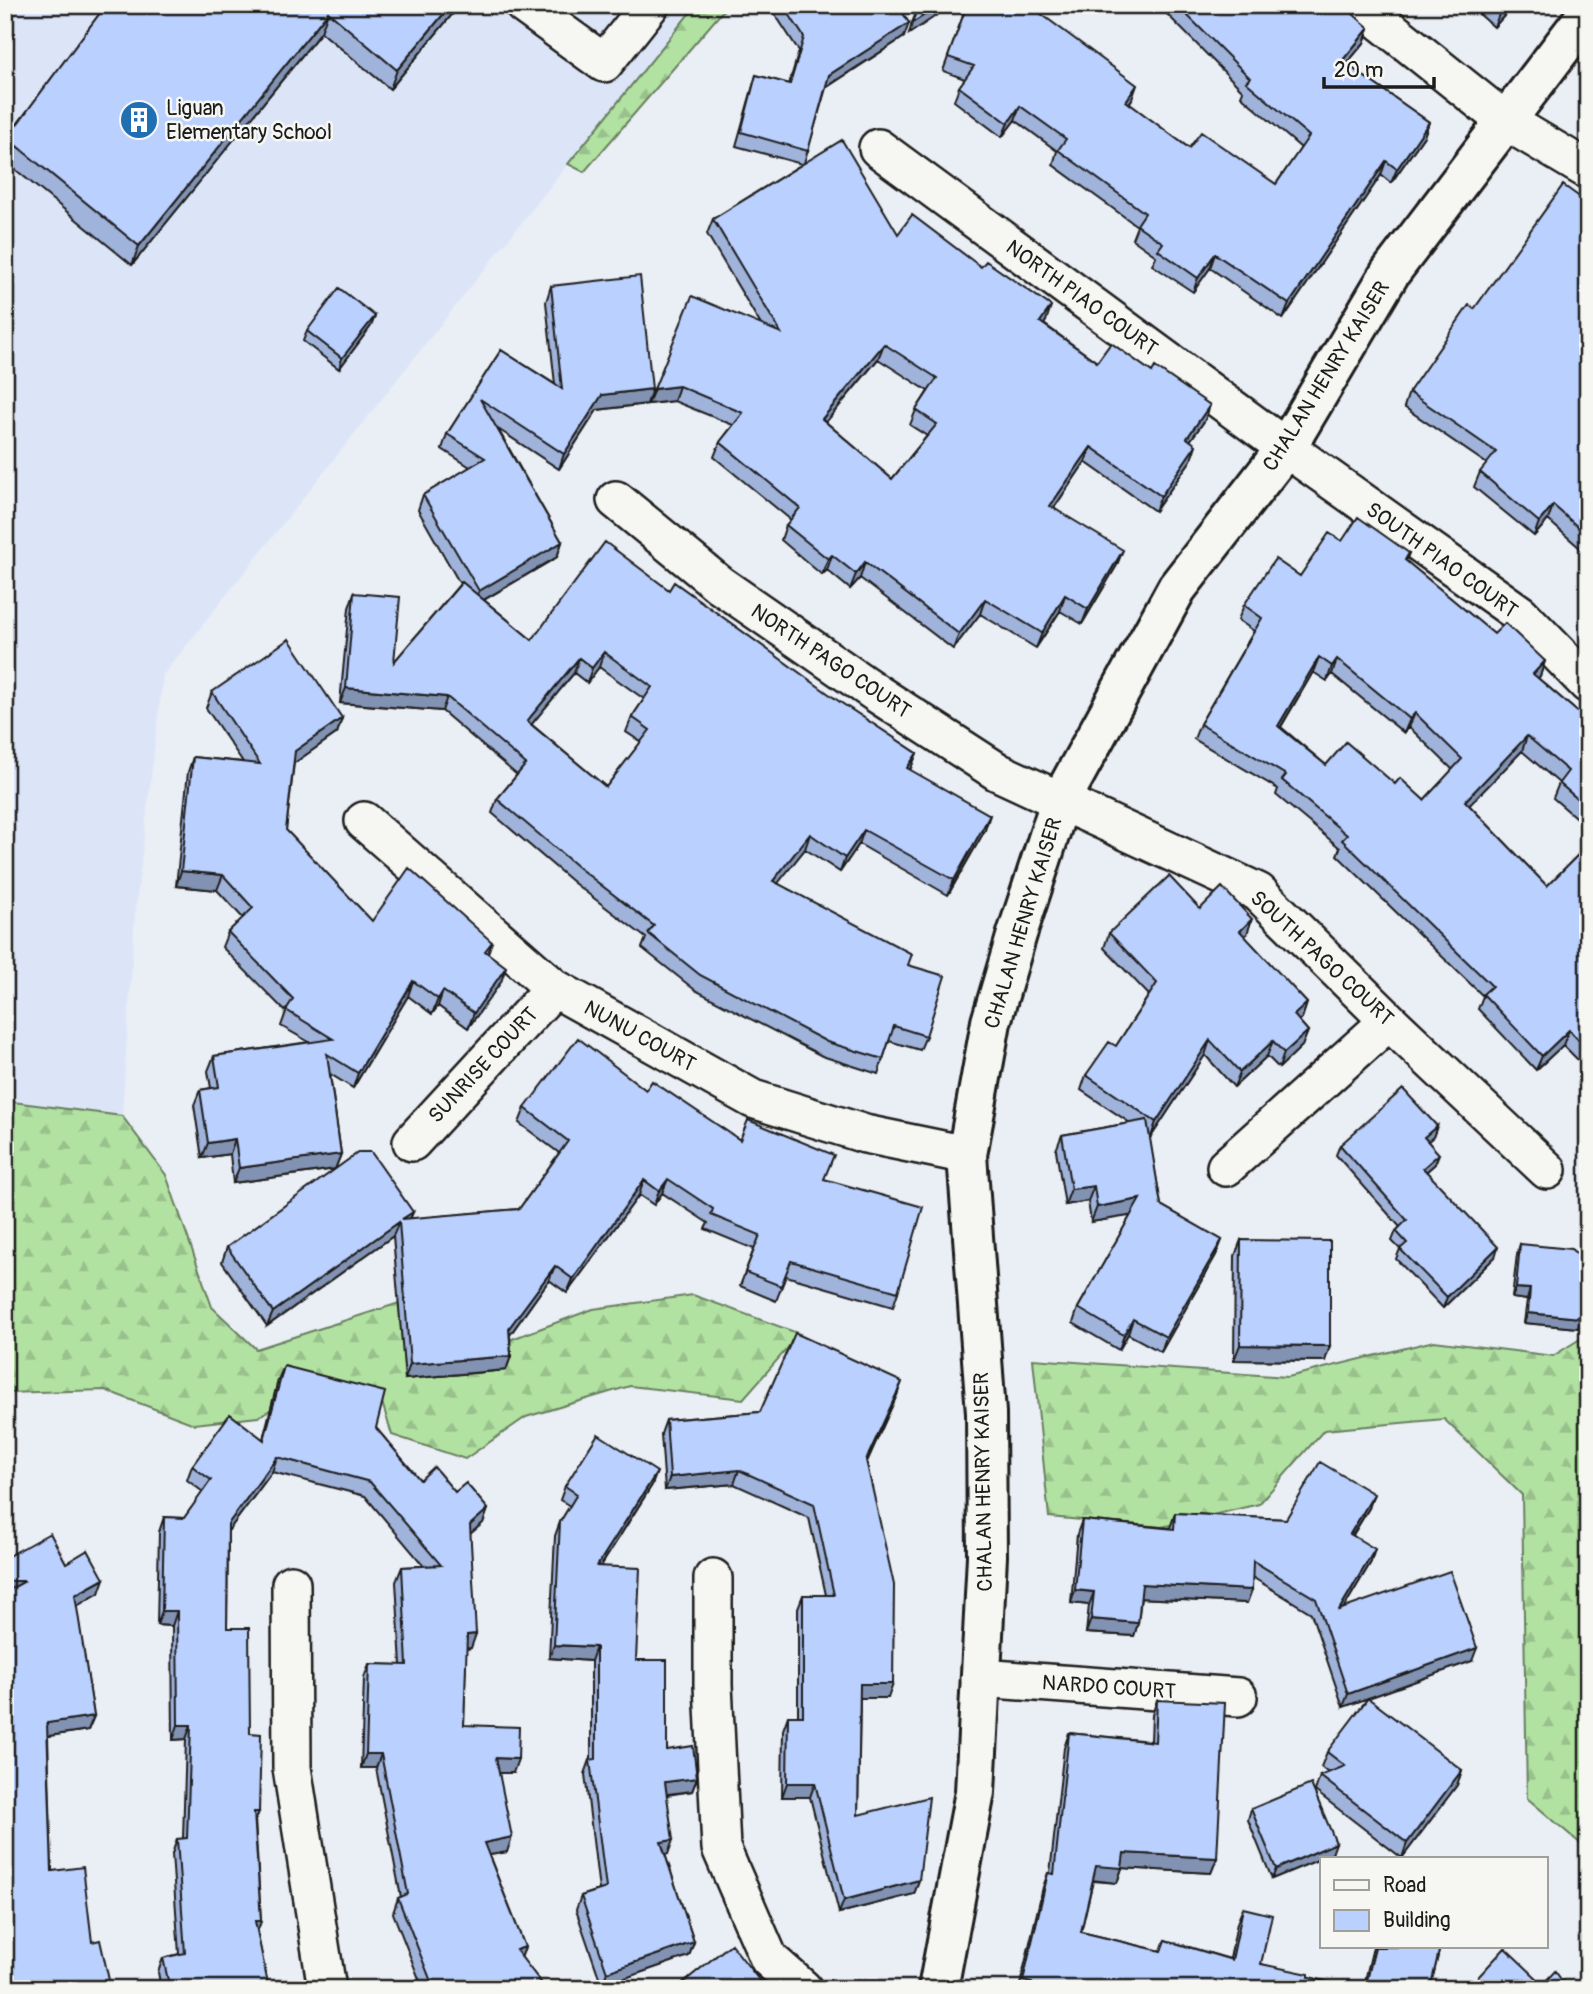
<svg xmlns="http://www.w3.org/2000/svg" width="1593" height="1994" font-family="Pangolin,sans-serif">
	<defs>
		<pattern id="forest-firs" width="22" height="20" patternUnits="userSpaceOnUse" patternTransform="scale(1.75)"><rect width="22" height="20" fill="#b2e2a2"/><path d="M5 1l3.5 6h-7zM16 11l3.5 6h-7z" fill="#98c18b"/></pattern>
	</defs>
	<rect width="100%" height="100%" fill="#eaeef5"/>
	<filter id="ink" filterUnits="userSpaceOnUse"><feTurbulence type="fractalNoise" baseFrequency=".0143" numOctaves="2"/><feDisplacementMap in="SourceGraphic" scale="14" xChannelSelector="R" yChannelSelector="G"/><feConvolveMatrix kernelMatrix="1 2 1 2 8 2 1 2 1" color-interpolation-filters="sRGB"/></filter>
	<g filter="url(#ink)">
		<!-- built -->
		<path fill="#dce5f8" d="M5,5H696L568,164L163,675L135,914L122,1116L5,1100Z"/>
		<!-- forest -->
		<path fill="url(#forest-firs)" stroke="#677f5f" stroke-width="2" d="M696,5H728L584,172L568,164Z
			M5,1101L122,1116L166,1175L212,1307L256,1349L399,1303L405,1379L506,1370L504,1342L593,1309L693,1295L800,1334L743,1399L630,1386L526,1417L465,1459L392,1435L381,1399L320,1381L258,1417L194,1424L105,1390L5,1393Z
			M1588,1334V1850L1527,1798L1522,1495L1444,1419L1324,1430L1259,1504L1162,1527L1049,1517L1033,1359L1288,1377L1434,1341L1553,1356Z"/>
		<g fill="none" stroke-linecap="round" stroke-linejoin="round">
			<defs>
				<path id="street" d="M524,5L604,63L650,5
					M1360,5L1504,120L1588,170
					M878,148L1286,448L1520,614L1588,684
					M616,500L720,585L876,693L998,772L1258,892L1389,1021L1547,1170
					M364,821L554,988L753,1099L865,1134L967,1155
					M412,1142L554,988
					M1226,1167L1389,1021
					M713,1578V1685L721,1848L769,1959L803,1989
					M291,1584L292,1768L327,1989
					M980,1678L1238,1697"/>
				<path id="secondary" d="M938,1989L975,1792L987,1556L986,1413L967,1155L991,1022L1017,934L1060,802L1177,588L1286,448L1390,273L1588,13"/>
			</defs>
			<!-- street casing -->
			<use href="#street" stroke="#1c1c1c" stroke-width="42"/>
			<!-- secondary casing -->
			<use href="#secondary" stroke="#1c1c1c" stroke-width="44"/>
			<!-- street -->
			<use href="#street" stroke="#f6f6f2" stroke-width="37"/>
			<!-- secondary -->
			<use href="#secondary" stroke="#f6f6f2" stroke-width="38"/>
		</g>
		<!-- wall -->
		<path fill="#a0b3db" stroke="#1c1c1c" stroke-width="2" fill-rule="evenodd" d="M106,5H460L390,89L321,32L132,265L5,161V144L7,138Z
			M769,5H898L904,37L826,88L804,163L898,234L1046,321L1044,324L1097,362L1152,372L1210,405L1205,420L1190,441L1191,460L1155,511L1085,462L1054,508L1117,565L1082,624L1060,611L1036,648L980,614L953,649L860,578L850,589L827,570L822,575L781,540L786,525L791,520L714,457L720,442L733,425L674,401L648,404L654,389L761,325L707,234L713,219L802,164L736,146L752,89L756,75L789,84L799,51ZM878,359L928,391L916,410L910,425L927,436L892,479L826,422Z
			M967,5L1132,99L1129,104L1189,148L1276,184L1301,148L1241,96L1243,91L1158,5H1343L1369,28L1364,43L1346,64L1429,122L1424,136L1391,183L1381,175L1283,319L1210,268L1193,292L1152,265L1156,256L1132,239L1137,226L1053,165L1057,151L1015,120L1002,137L954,101L959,87L965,79L943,71Z
			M1469,5H1514L1494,27Z
			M1588,203V555L1548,520L1534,536L1474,487L1480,472L1487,464L1404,407L1409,392L1474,309Z
			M551,286L652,389L647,404L597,410L559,469L498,429L562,542L557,557L484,600L532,640L669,590L917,753L910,770L985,830L948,895L859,844L840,872L805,849L777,883L908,965L926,1036L920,1050L889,1041L878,1074L822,1056L695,990L642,948L646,938L574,883L492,813L497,799L517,775L442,711L340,703L349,608L354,593L394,662L460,584L418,510L423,495L470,467L442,449L447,434L501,350L555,384L546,302ZM599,667L644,699L632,717L626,732L641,742L606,787L531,724L574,673L587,683Z
			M375,316L371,326L339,369L303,341L307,331Z
			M1342,541L1409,553L1406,561L1494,634L1545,661L1540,676L1538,678L1588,721V828L1553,798L1559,783L1522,751L1469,805L1547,886L1588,845V1070L1563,1045L1536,1070L1478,1009L1483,996L1337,855L1340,848L1276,795L1278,789L1194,739L1200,724L1254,631L1238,620L1244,605L1300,576ZM1313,672L1327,681L1332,674L1404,733L1409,727L1453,770L1424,800L1395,784L1326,765L1281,727Z
			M212,692L342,718L337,733L294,763L286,830L372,921L492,942L488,953L501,982L468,1028L438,1006L432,1014L408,996L353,1088L330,1074L341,1154L335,1169L233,1183L230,1154L202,1158L194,1105L200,1090L211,1088L208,1071L214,1056L309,1042L281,1026L286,1012L222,947L228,932L243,918L217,890L176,886L188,772L193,757L243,762L206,708Z
			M1200,909L1247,934L1244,936L1307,1003L1302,1018L1299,1021L1308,1031L1302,1046L1279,1068L1267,1056L1234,1087L1205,1055L1151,1137L1149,1136L1161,1205L1222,1240L1216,1255L1161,1352L1128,1334L1119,1350L1073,1323L1078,1308L1131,1215L1091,1222L1088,1201L1065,1205L1056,1150L1062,1135L1130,1123L1081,1090L1086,1075L1116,1046L1149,995L1104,948L1109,933Z
			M646,1090L740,1140L824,1179L898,1292L893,1307L786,1276L776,1301L740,1286L754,1249L705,1229L708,1223L662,1193L654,1205L639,1195L567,1293L549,1280L510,1335L511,1356L506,1370L405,1379L393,1236L267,1326L222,1262L227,1247L413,1212L410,1219L519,1209L559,1153L519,1123L525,1108Z
			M1437,1126L1433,1137L1428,1141L1435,1164L1426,1172L1495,1257L1443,1308L1396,1259L1400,1249L1392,1241L1396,1231L1400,1227L1336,1155L1340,1145Z
			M1241,1240L1325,1361L1234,1360L1235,1256Z
			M1520,1244L1581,1318L1578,1328L1524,1323L1527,1300L1512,1298L1517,1254Z
			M284,1366L376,1428L420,1480L455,1492L488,1509L483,1523L470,1534L471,1648L466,1649L464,1725L513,1773H499L507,1852L489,1855L525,1947L521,1957L546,1989H423L393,1913L398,1898L401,1897L376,1768H361L364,1678L369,1664L401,1665L396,1582L402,1567L424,1566L365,1496L272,1472L228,1531L227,1628L250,1733L261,1921L257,1932L269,1989H161L158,1972L163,1958L179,1954L172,1854L177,1839H183L186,1739L173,1740L172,1626L157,1625L159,1532L164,1517L184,1518L203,1492L187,1480L192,1466L263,1439L278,1380Z
			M897,1395L867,1462L888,1698H860L858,1815L919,1880L914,1894L839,1913L810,1797H782L783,1730L788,1716H798V1608L803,1595H826L809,1518L734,1484L665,1490L661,1434L666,1420L760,1412Z
			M652,1485L601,1566L636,1660L667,1750L697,1778L692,1791L667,1795L668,1854H665L694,1942L689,1956L602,1986L576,1910L581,1896L599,1890L585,1774L590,1760H591V1661L549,1658L555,1536L560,1522L570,1506L560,1500L565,1486Z
			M1369,1508L1353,1535L1371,1562L1343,1609L1472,1661L1343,1707L1311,1613L1252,1577L1247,1603L1141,1598L1138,1623L1134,1636L1086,1633L1089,1605L1071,1603L1077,1534L1082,1520L1170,1528L1175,1513L1286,1519Z
			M5,1558L66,1563L99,1593L76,1606L94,1716L88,1730L48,1736L52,1871L92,1942L111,1989H7L5,1981Z
			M1157,1700L1217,1858L1211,1873L1122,1868L1117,1883L1093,1881L1081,1932L1161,1951L1165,1940L1230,1959L1237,1923L1243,1908L1261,1964L1354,1989H1019L1043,1887L1048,1873H1050L1064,1748L1069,1733L1151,1741L1152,1715Z
			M1327,1752L1462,1770L1457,1785L1402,1858L1315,1791L1320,1776L1328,1773L1321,1767Z
			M1251,1809L1332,1854L1272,1879L1248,1820Z
			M1373,1947H1440L1430,1989H1363Z"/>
		<!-- shaded-wall -->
		<path fill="#8292b2" stroke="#1c1c1c" stroke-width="2" d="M451,5H460L390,89L397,70Z
			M940,5H952L909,34L912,23Z
			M1506,5H1514L1494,27L1500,12Z
			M328,12L321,32L132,265L139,246Z
			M909,23L904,37L824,88L829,75Z
			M1369,28L1364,43L1337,75L1342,61Z
			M1137,85L1132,99L1120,116L1126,101Z
			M1020,106L1015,120L1002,137L1008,123Z
			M1429,122L1424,136L1391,183L1397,169Z
			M1386,161L1381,175L1283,319L1289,304Z
			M1215,254L1210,268L1193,292L1198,278Z
			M1051,306L1046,321L1035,337L1040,322Z
			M375,316L371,326L339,369L342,358Z
			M884,344L878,359L816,434L822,419Z
			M679,386L674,401L648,404L654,389Z
			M652,389L647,404L597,410L559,469L564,454L602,395Z
			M1210,405L1205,420L1181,453L1187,438Z
			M1196,445L1191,460L1155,511L1161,496Z
			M1091,447L1085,462L1045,521L1050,506Z
			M1553,505L1548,520L1534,536L1539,522Z
			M562,542L557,557L473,606L479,591Z
			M1123,550L1117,565L1082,624L1088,609Z
			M832,555L827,570L822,575L828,559Z
			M865,562L860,578L850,589L856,574Z
			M1065,595L1060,611L1036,648L1042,633Z
			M985,599L980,614L953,649L959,634Z
			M604,652L599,667L587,683L592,668Z
			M1319,657L1313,672L1273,740L1278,726Z
			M579,658L574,673L522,736L527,721Z
			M1337,659L1332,674L1327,681L1332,666Z
			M1545,661L1540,676L1527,689L1533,674Z
			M346,688L447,697L442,711L340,703Z
			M1415,713L1409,727L1404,733L1410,719Z
			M342,718L337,733L290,766L295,751Z
			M1527,736L1522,751L1460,815L1465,801Z
			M917,753L911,768L901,782L907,768Z
			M990,815L985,830L948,895L954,880Z
			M864,830L859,844L840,872L845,858Z
			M810,834L805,849L768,896L773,881Z
			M181,871L223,875L217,890L176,886Z
			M1252,919L1247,934L1234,946L1240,931Z
			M506,967L501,982L468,1028L474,1013Z
			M413,981L408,996L353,1088L358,1073Z
			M443,991L438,1006L432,1014L438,999Z
			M1307,1003L1302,1018L1288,1031L1294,1015Z
			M1569,1030L1563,1045L1536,1070L1542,1056Z
			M1308,1031L1302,1046L1279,1068L1284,1053Z
			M1210,1040L1205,1055L1151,1137L1156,1122Z
			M1273,1041L1267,1056L1234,1087L1240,1072Z
			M1437,1126L1433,1137L1421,1147L1424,1137Z
			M235,1139L230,1154L202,1158L208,1143Z
			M341,1154L335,1169L233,1183L239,1168Z
			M1439,1154L1435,1164L1419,1178L1423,1168Z
			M668,1179L662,1193L654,1205L659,1191Z
			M644,1180L639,1195L567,1293L573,1279Z
			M1094,1186L1088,1201L1065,1205L1071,1189Z
			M1140,1199L1135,1215L1091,1222L1097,1207Z
			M413,1212L407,1226L402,1219Z
			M399,1222L393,1236L267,1326L273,1312Z
			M1222,1240L1216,1255L1161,1352L1166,1337Z
			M1498,1247L1495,1257L1443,1308L1447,1297Z
			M555,1266L549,1280L504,1343L509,1328Z
			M1516,1288L1530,1289L1527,1300L1512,1298Z
			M1528,1313L1581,1318L1578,1328L1524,1323Z
			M1133,1319L1128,1334L1119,1350L1124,1335Z
			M1240,1345L1330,1346L1325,1361L1234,1360Z
			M511,1356L506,1370L405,1379L410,1364Z
			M902,1382L897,1395L861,1473L866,1460Z
			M277,1457L272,1472L223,1538L228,1524Z
			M739,1470L734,1484L665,1490L670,1477Z
			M657,1472L652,1485L592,1580L597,1566Z
			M1374,1494L1369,1508L1345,1547L1350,1534Z
			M488,1509L483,1523L464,1539L470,1525Z
			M1375,1549L1371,1562L1334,1624L1339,1610Z
			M104,1579L99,1593L70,1610L75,1595Z
			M5,1581H25L5,1595Z
			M1142,1584L1252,1590L1247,1603L1137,1598Z
			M1075,1590L1094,1592L1089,1605L1071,1603Z
			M162,1611H177L172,1626L157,1625Z
			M1091,1619L1138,1623L1134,1636L1086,1633Z
			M476,1634L471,1648L462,1649L467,1635Z
			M554,1645L596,1647L591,1661L549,1658Z
			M1477,1648L1472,1661L1343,1707L1348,1694Z
			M860,1684H893L888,1698H855Z
			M94,1716L88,1730L42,1737L47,1723Z
			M178,1725H191L186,1739L173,1740Z
			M366,1754H381L376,1768H361Z
			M496,1758L518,1759L513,1773H490Z
			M1462,1770L1457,1785L1402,1858L1407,1843Z
			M697,1778L692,1791L660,1795L665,1782Z
			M787,1783H815L810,1797H782Z
			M254,1812H259L253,1826Z
			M512,1837L507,1852L479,1857L484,1843Z
			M673,1840L668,1854L656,1856L661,1842Z
			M1336,1843L1332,1854L1272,1879L1276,1869Z
			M1124,1853L1217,1858L1211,1873L1120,1868H1122L1117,1883L1091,1880L1096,1866Z
			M919,1880L914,1894L839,1913L844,1900Z
			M255,1921H261L256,1935Z
			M694,1942L689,1956L602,1986L607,1972Z
			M525,1947L520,1961L516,1950Z"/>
		<!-- building -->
		<path fill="#bad0ff" stroke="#1c1c1c" stroke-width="2" fill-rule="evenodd" d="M106,5H451L397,70L328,12L139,246L7,138Z
			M783,5H898L909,23L829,75L808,151L741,132L756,75L790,84L804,37Z
			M919,5H940L912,23Z
			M967,5H1029L1137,85L1126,101L1189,148L1201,132L1276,184L1309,136L1246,82L1250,78L1177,5H1343L1369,28L1342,61L1429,122L1397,169L1386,161L1289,304L1215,254L1198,278L1158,250L1163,243L1137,225L1145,213L1058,150L1066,139L1020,106L1008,123L959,87L974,66L948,57Z
			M1492,5H1506L1500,12Z
			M842,140L898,234L912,215L981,267L986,261L1051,306L1040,322L1097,362L1111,343L1152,372L1155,367L1210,405L1187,438L1196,445L1161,496L1091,447L1050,506L1123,550L1088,609L1065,595L1042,633L985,599L959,634L865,562L856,574L832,555L828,559L786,525L800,508L720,442L743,413L679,386L654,389L692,296L781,333L713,219ZM884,344L937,378L916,410L937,424L892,479L822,419Z
			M1563,185L1588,203V536L1553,505L1539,522L1480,472L1496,452L1409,392L1469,305L1474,309Z
			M640,276L652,389L602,395L564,454L480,399L562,542L479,591L423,495L485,458L447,434L501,350L562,389L551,286Z
			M339,288L375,316L342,358L307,331Z
			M1358,517L1409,553L1405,560L1494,634L1505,623L1545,661L1533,674L1588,721V808L1559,783L1568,771L1527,736L1465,801L1547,886L1588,845V1050L1569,1030L1542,1056L1483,994L1492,986L1342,840L1347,835L1282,780L1286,775L1200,724L1262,618L1244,605L1275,559L1300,576L1329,533L1342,541ZM1319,657L1332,666L1337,659L1410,719L1415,713L1462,759L1424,800L1400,778L1395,784L1346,742L1326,765L1278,726Z
			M605,542L669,590L674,582L840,702L917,753L907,768L990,815L954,880L864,830L845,858L810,834L773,881L912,954L908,965L945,976L926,1036L894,1026L883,1059L827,1042L700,975L648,933L654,926L579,868L497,799L526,764L447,697L346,688L354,593L400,597L394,662L462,582L532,640ZM604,652L652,687L632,717L650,730L606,787L527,721L579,658L592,668Z
			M289,639L342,718L295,751L286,830L372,921L409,868L492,942L485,951L506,967L474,1013L443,991L438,999L413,981L358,1073L327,1054L341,1154L239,1168L235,1139L208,1143L200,1090L219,1087L214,1056L333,1039L286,1010L293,999L228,932L253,908L223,875L181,871L193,757L260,764L212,692Z
			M1169,876L1200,909L1222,887L1252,919L1240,931L1307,1003L1294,1015L1308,1031L1284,1053L1273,1041L1240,1072L1210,1040L1156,1122L1086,1075L1109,1042L1116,1046L1157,983L1109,933Z
			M578,1038L646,1090L652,1081L740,1140L748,1120L834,1155L824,1179L923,1207L898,1292L791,1261L781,1286L745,1272L760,1235L711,1215L713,1209L668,1179L659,1191L644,1180L573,1279L555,1266L509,1328L511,1356L410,1364L399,1222L273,1312L227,1247L359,1152H371L413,1212L402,1219L519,1209L568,1141L525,1108Z
			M1403,1089L1437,1126L1424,1137L1439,1154L1423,1168L1498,1247L1447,1297L1400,1249L1407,1243L1396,1231L1407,1220L1340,1145Z
			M1147,1120L1161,1205L1222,1240L1166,1337L1133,1319L1124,1335L1078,1308L1140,1199L1097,1207L1094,1186L1071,1189L1062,1135Z
			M1241,1240L1330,1241V1346L1240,1345Z
			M1520,1244L1571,1249L1587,1262L1581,1318L1528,1313L1530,1289L1516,1288Z
			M795,1333L902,1382L866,1460L894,1585L893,1684H860L858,1815L929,1797L919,1880L844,1900L815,1783H787L788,1716H803V1595H834L814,1504L739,1470L670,1477L666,1420L760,1412Z
			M284,1366L385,1392L376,1428L420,1480L434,1467L455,1492L466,1483L488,1509L470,1525L476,1634L467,1635L464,1725L519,1727L518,1759L496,1758L512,1837L484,1843L525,1947L516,1950L546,1989H434L398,1898L408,1894L381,1754H366L369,1664L407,1665L402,1567L441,1565L370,1482L277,1457L228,1524L227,1628H249L250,1733L261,1734L259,1812H254L261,1921H255L269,1989H170L163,1958L185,1953L177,1839L187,1838L191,1725H178L177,1611H162L164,1517L184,1518L211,1480L192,1466L230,1414L264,1440Z
			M598,1434L657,1472L597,1566L640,1568L636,1660H667V1750L693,1746L697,1778L665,1782L673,1840L661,1842L694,1942L607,1972L581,1896L606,1888L590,1760L596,1759V1647L554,1645L560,1522L577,1494L565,1486Z
			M1320,1462L1374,1494L1350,1534L1375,1549L1339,1610L1450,1571L1477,1648L1348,1694L1316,1599L1253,1561L1252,1590L1142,1584L1138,1623L1091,1619L1094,1592L1075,1590L1082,1520L1174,1529L1175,1513L1286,1519Z
			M50,1533L66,1563L88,1550L104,1579L75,1595L94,1716L47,1723L52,1871L83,1867L92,1942L100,1940L111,1989H15L5,1944V1592L25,1581H5V1558Z
			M1368,1698L1462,1770L1407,1843L1320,1776L1345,1766L1327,1752Z
			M1157,1700L1225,1703L1217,1858L1124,1853L1122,1868L1096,1866L1081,1932L1161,1951L1165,1940L1232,1960L1243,1908L1272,1915L1261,1964L1309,1974V1977L1354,1989H1031L1032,1983L1023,1981L1048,1873L1054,1874L1069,1733L1155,1742Z
			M1311,1784L1336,1843L1276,1869L1251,1809Z
			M731,1944L766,1989H675Z
			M1375,1947H1440L1430,1989H1365Z
			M1505,1948L1543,1984L1555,1971L1568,1989H1467Z"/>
	</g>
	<!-- icons -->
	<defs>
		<symbol id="building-disc" viewBox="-11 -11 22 22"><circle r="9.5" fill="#1f6fb2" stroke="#f6f6f2"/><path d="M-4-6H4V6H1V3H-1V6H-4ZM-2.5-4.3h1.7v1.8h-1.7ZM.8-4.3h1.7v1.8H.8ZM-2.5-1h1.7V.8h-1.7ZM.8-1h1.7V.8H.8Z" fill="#fff"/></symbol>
	</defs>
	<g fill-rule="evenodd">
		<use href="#building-disc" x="117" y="98" width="44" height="44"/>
	</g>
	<g text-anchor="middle" stroke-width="5" stroke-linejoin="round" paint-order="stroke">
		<!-- poi labels -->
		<g font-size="21" fill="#1c1c1c" stroke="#f6f6f2" text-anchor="start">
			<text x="166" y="115">Liguan<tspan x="166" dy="24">Elementary School</tspan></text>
		</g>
		<!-- street labels -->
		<g font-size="21" fill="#1c1c1c" stroke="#f6f6f2">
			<text transform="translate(1082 298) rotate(36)" y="7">NORTH PIAO COURT</text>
			<text transform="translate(1326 376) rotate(-58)" y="7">CHALAN HENRY KAISER</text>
			<text transform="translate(1442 560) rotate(36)" y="7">SOUTH PIAO COURT</text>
			<text transform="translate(831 661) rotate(34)" y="7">NORTH PAGO COURT</text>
			<text transform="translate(1023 923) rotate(-73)" y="7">CHALAN HENRY KAISER</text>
			<text transform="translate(1322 958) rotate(43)" y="7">SOUTH PAGO COURT</text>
			<text transform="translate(640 1036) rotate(29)" y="7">NUNU COURT</text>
			<text transform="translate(483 1065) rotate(-47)" y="7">SUNRISE COURT</text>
			<text transform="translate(983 1482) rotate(-91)" y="7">CHALAN HENRY KAISER</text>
			<text transform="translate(1109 1687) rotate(4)" y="7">NARDO COURT</text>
		</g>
	</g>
	<!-- margin -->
	<rect width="1593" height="1994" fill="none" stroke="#f6f6f2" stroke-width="28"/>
	<rect x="14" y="14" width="1565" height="1966" fill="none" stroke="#1c1c1c" stroke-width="2.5" filter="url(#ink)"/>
	<!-- legend -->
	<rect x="1320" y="1857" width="228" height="91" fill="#f6f6f2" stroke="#9f9f9c" stroke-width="2"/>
	<rect x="1334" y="1880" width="35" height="10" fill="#f6f6f2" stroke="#9f9f9c" stroke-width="2"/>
	<text x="1383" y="1892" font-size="21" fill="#1c1c1c">Road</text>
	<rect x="1334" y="1910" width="35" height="21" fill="#bad0ff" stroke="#9f9f9c" stroke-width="2"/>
	<text x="1383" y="1927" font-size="21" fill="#1c1c1c">Building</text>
	<!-- scale -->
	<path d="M1324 77v10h110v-10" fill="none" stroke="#1c1c1c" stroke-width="3.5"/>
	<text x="1334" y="77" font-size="21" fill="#1c1c1c" stroke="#f6f6f2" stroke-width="5" paint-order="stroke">20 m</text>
</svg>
